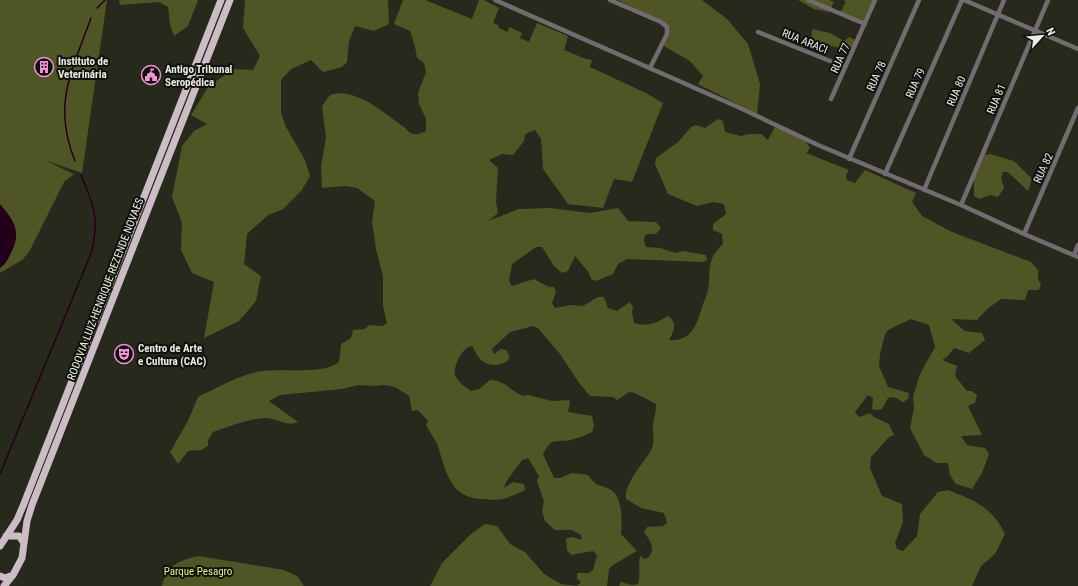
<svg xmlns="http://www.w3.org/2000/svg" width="1078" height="586" font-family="'Roboto Condensed',sans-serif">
	<rect width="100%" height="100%" fill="#27291d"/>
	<!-- green -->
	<path fill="#505526" d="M0,0H107L82,173L44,160L74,174L64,182L29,252L22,260L0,273Z
		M119,0H198L188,26L174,36L170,24L168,7L159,2L120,5Z
		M245,0H388L389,24L374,31L355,26L349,41L347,62L342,67L323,72L311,60L291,69L281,80V112L286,127L305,160L310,176L302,190L283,209L268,215L247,234L244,264L261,276L256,301L239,321L204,338L214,282L192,273L181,250L182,223L172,197L182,146L194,131L207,124L191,115L208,87L233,69L253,70L260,56L243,28Z
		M403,0H425L472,19L479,0H484L499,8L493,23L498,25L499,28L507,32L510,27L522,33L520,38L529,42L537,23L568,36L564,50L586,59L592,60L590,67L644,92L663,103L632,182L614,179L603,208L568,204L543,169L541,139L535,130L525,134L524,141L513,155L502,154L489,160L498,168L496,202L498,213L488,221L519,209L550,208L590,213L618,208L628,221L656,222L661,228L656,234H647L644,237V242L646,247L660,248L675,253L683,251L706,255L707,260L703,262L627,259L618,264L613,274L596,281L591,279L589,273L575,256L568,271L562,273L554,266L542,247H536L512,264L509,281L512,286L534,279L549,287H554L556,292L552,303L555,308L571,305L583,306L598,297H604L608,308L617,311L630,302L633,307L632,312L634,323C648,327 656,323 668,316C678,323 674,331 669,340C692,341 696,326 702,307C704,301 707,295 708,290C711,270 706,259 723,244L722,234L713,230V224L726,214L724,204L714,202L697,206L668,194L655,164L656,158L678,142L691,127L696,125L705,128L718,119L723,121L725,132L741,136L749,134H761L768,140L775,127C785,131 806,137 810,148L806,153L849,170L846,175L847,180L855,183L865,170L916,193L912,202L922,216L952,232L1031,262L1038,270V279L1041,285L1039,290H1028L1025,300L1001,299L987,309L977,320L951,319L965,331L982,333L985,340L969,353L954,348L947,357L942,360L957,366L955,376L967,391H972L977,395L975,403L968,406L982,435L961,436L967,445L985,448L989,454L982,473L972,489L956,484L950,475L948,463H936L924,455L910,428L914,408L913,397L920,374L935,347L929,325L911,319L888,330L885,334L880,354L879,366L888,387L909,393L908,399L903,402L894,397L888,398L882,409L877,410L872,409L873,398L868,395L855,412L859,417L870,413L874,417L889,424L894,435L889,437L871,457L870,468L882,496L902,504L903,522L895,543L897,549L903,551L917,536L920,514L938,492L948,490C974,500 992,507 1005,534L995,554L981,566L972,586H619L621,582L632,585L638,584C641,575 638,566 640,556L645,559C658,553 650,540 644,532L647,527L663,526L667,523L664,513L641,508L626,499C624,483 644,463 651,450C656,441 652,435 653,425C654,417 656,414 656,404L635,393L629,392L617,400L613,397L590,396L579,383L560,354L538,328L533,326L510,332L492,349L494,354L501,349L506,350L510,357C505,367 489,367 481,360C477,356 475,351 472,346C463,346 453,366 455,375C458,382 465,387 471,391L479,389L490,380C507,381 509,390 523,396L528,395L552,401L569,400L570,402L568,412L592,416L594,426L592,432C586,435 578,438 571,440C554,443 553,436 543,454L554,478H560L572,473L588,475C599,490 598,482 611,490C623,497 622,523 621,534L637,551L613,565L609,569L607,586H430L442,563L471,534L485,524L497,526L510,544L525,552L544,574L561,584L577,586L581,582L577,579V573H589L593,570L597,555L593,551L571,555L567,550L566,538L572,537L582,540L581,535L572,530H555L545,521L542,511L544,501L537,481L539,476L528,458L522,460L506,482L504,488L513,482L524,484L525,490C505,499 504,501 481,499C452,497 448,477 440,453C438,443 431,434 426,425L428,421L418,410L412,411L409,396L395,387L385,385L374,386L358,385L342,389L280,395L269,401L298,422C286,427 277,418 265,418C247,419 229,427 213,432L208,440V446L201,450L188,451L178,464L170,452L188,421L198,397C217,388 237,376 257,372C280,367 321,376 339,362L341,344L351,338L353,330L365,329L369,325L383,326L387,323L383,306V276L376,249L372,222L375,201L357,188L346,186L322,188L321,166L326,138L322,106L330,95C355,86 385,114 404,127C408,130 409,134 414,134C418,135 422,133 426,131V119L419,104L418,93L426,72L424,63L417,58L415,46L410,31L394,24Z
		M618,0H702L727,19L748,44L760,84L757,114L698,84L703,76L690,61L664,46L668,25Z
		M798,0H829L834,2L829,12L814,9Z
		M843,0H873L862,23L840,13L846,2Z
		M812,29L830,33L844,41L849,37L855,40C855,47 851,49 845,52C833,43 824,46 811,48Z
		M990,154L1014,161L1032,179L1028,191L1008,172H1003L1001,178L1004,188L998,197L990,195L980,199L974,196V178L985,155Z
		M199,556L284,570L297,576L304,586H162C167,565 179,560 199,556Z"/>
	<!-- water -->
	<path fill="#23001a" d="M0,204C14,221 22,231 11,253C8,259 6,264 0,268Z"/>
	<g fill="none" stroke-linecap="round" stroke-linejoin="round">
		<!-- stream -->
		<path stroke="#23001a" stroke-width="1.5" d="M97,8L105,0
			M75,161C52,104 72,71 91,18
			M0,474L92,251C99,218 94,205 81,175"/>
		<!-- minor -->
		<path stroke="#726b6f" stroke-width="4.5" d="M495,0L738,107L818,145L961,205L1024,234L1078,257
			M610,0L661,22L667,27V34L650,68
			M808,0L865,24
			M964,0L1078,49
			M758,32L845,67
			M831,99L875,0
			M849,159L919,0
			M885,174L962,0
			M924,190L1004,0
			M961,205L1048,0
			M1024,234L1078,108
			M1074,255L1078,245"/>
		<!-- trunk -->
		<path stroke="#cbbcc6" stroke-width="7" d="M6,536H19L24,543
			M0,546L17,520L23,506L221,0
			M0,576L5,578L13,575
			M4,586L13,575L22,558L27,521L32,505L230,0"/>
	</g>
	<!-- icons -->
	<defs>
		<symbol id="building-ring" viewBox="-11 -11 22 22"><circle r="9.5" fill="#10110c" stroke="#f391d5" stroke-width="1.5"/><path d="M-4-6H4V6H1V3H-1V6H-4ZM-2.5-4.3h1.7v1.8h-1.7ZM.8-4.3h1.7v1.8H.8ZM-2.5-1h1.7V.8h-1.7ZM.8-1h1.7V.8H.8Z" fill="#f391d5"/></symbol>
		<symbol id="civic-ring" viewBox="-11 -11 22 22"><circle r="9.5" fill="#10110c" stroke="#f391d5" stroke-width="1.5"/><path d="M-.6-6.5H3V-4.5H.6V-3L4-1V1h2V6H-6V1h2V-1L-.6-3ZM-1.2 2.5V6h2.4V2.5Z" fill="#f391d5"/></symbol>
		<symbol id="theatre-ring" viewBox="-11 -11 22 22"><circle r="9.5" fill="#10110c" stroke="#f391d5" stroke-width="1.5"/><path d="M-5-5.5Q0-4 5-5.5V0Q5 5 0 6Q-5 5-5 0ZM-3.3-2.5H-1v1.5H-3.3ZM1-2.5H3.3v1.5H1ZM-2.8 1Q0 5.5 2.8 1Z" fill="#f391d5"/></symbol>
	</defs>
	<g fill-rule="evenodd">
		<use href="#building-ring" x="33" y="56" width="22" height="22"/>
		<use href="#civic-ring" x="140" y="64" width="22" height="22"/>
		<use href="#theatre-ring" x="113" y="343" width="22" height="22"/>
	</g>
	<g text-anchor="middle" stroke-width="4" stroke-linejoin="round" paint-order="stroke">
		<!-- street labels -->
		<g font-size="11" fill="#eaece4" stroke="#10110c">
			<text transform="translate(805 41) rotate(22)" y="4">RUA ARACI</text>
			<text transform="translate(840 58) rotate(-66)" y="4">RUA 77</text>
			<text transform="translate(876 76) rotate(-66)" y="4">RUA 78</text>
			<text transform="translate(915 83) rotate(-66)" y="4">RUA 79</text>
			<text transform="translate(956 91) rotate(-67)" y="4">RUA 80</text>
			<text transform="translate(996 99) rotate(-67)" y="4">RUA 81</text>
			<text transform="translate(1043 168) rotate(-65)" y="4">RUA 82</text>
			<text transform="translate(105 289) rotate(-69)" y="4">RODOVIA LUIZ HENRIQUE REZENDE NOVAES</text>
		</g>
		<!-- poi labels -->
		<g font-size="11" font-weight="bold" fill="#eaece4" stroke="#10110c" text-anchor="start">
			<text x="58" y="65">Instituto de<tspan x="58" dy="13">Veterinária</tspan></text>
			<text x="165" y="73">Antigo Tribunal<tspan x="165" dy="13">Seropédica</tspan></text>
			<text x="138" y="352">Centro de Arte<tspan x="138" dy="13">e Cultura (CAC)</tspan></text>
		</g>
		<!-- park labels -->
		<g font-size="11" fill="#e1ee8c" stroke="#10110c">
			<text x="198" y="575">Parque Pesagro</text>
		</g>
	</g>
	<!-- north arrow -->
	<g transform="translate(1042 36) rotate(63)" stroke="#10110c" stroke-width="3" paint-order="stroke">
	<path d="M0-3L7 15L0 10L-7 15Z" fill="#eaece4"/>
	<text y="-6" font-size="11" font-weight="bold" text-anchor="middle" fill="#eaece4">N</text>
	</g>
</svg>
